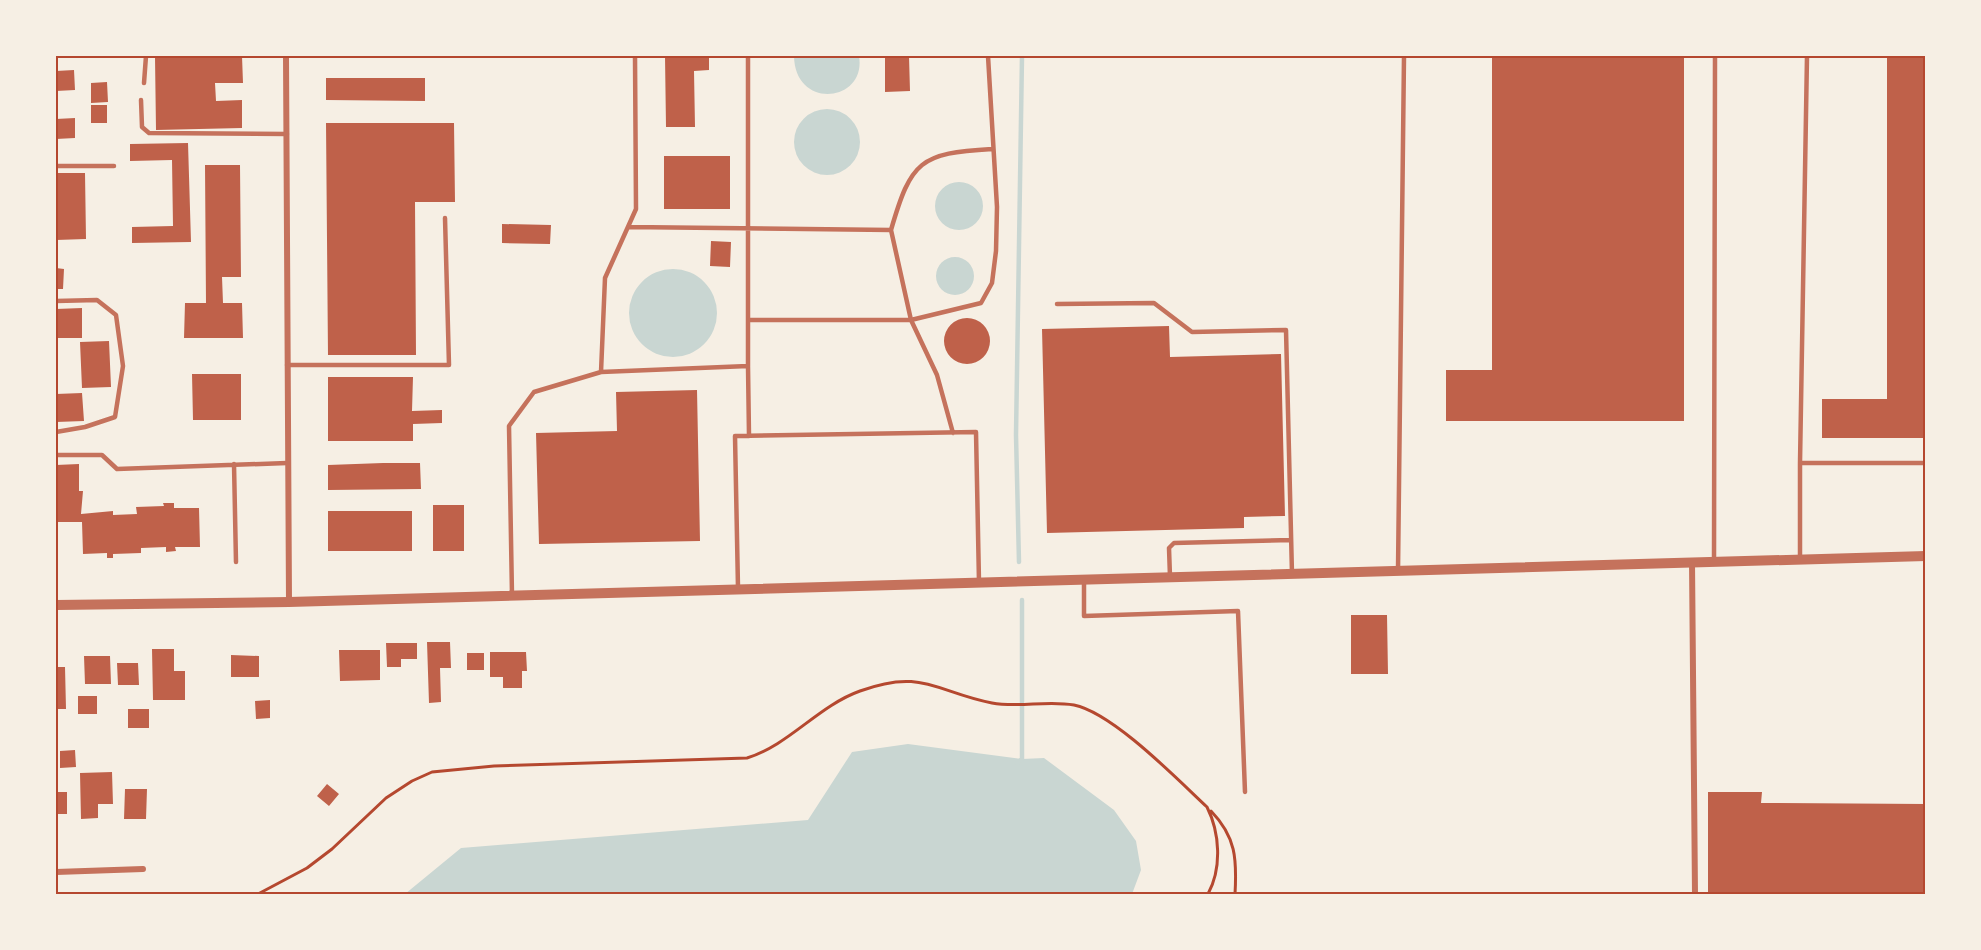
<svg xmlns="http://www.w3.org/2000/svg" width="1981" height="950" font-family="'Archivo Narrow',sans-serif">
	<rect width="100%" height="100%" fill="#f6efe4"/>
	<!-- water -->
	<path fill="#c9d6d2" d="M794,56H859C867,102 795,111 794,56Z
		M794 142a33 33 0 1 1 66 0a33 33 0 1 1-66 0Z
		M935 206a24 24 0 1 1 48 0a24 24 0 1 1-48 0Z
		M936 276a19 19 0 1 1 38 0a19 19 0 1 1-38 0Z
		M629 313a44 44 0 1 1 88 0a44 44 0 1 1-88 0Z
		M908,744L1022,759L1044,758L1114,810L1136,841L1141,870L1132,894H405L461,848L808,820L852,752Z"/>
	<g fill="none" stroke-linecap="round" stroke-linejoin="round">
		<!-- stream -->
		<path stroke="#c9d6d2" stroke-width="4.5" d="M1019,562L1016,435L1022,56
			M1017,763L1022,759V600"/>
	</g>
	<!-- building -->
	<path fill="#bf614a" d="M242,56L243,83H215L216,101L242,100V128L156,130L155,57Z
		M665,56H709V70L694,71L695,127H666Z
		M885,56H909L910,91L885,92Z
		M1492,56H1684V421H1446V370H1492Z
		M1887,56H1926V438H1822V399H1887Z
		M74,70L75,90L56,91V71Z
		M326,78H425V101L326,100Z
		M107,82L108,102L91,103V83Z
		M91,105H107V123H91Z
		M75,118V138L56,139V119Z
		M326,123H454L455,202H415L416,355H328Z
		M188,143L191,242L132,243V227L173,226L172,160L130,161V144Z
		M664,156H730V209H664Z
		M205,165H240L241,277H222L223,303H242L243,338H184L185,303H206Z
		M56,173H85L86,239L56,240Z
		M502,224L551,225L550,244L502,243Z
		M711,241L731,242L730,267L710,266Z
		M56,268L64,269L63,289H56Z
		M82,308V338H56V309Z
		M944 341a23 23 0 1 1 46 0a23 23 0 1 1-46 0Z
		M1169,326L1170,357L1281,354L1285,516L1244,517V528L1047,533L1042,329Z
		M109,341L111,387L82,388L80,342Z
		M192,374H241V420H193Z
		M328,377H413L412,411L442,410V423L413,424V441H328Z
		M697,390L700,541L539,544L536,433L617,431L616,392Z
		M82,393L84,421L56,422V394Z
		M383,463H420L421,489L328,490V465Z
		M79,464V491H83L81,514L113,511V515L137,514L136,507L164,506L163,503H174V508H199L200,547H175L176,551L166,552V547L141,548V553L113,554V558H107V553L83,554L82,522H56V465Z
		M433,505H464V551H433Z
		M328,511H412V551H328Z
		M1351,615H1387L1388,674H1351Z
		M427,642H450L451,668H440L441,702L429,703Z
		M386,643H417V659H401V667H387Z
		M152,649H174V671H185V700H153Z
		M339,650H380V680L340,681Z
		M490,652H526L527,671H522V688H503V677H490Z
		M467,653H484V670H467Z
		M231,655L259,656V677H231Z
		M84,656H110L111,684H85Z
		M117,663H138L139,685H118Z
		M56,667H65L66,709H56Z
		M78,696H97V714H78Z
		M270,700V718L256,719L255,701Z
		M128,709H149V728H128Z
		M75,750L76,767L60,768V751Z
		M112,772L113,804H98V818L81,819L80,773Z
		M327,784L339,794L329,806L317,796Z
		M125,789H147L146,819H124Z
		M56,792H67V814H56Z
		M1708,792H1762L1761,803L1926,804V894H1708Z"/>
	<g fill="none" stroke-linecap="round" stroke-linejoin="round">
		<!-- path -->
		<path stroke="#b5482f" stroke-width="3" d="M1211,811C1236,837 1237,859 1235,894
			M258,894L307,868L332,849L386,798L412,781L432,772L494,766L747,758C789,745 818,706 860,691C922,668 936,692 992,703C1019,708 1047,700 1074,705C1113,713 1177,779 1207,807C1220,833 1222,868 1208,894"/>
		<!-- service -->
		<path stroke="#c5725c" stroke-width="4.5" d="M144,83L146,56
			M141,100L142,127L149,133L287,134
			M56,166H114
			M628,227L891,230L911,320L937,375L953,433
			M891,230C911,161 920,153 992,149
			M56,301L97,300L116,315L123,366L115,417L85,427L56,432
			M1057,304L1154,303L1192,332L1286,330L1292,574
			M748,320H911L981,303L992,283L996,251L997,207L988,56
			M287,365H449L445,218
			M748,366V56
			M601,372L605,278L636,209L635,56
			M56,455H102L117,469L287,463
			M1800,463L1807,56
			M234,464L236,562
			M1800,560V463H1926
			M1714,562L1715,56
			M1398,571L1404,56
			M1170,577L1169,548L1174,543L1291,540
			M1084,579V616L1238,611L1245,792
			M738,588L735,436L976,432L979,582
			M512,595L509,426L534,392L601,372L748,366L749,436"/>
		<!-- minor -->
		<path stroke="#c5725c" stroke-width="6" d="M286,56L289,602
			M1692,562L1695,894
			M56,872L143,869"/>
		<!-- tertiary -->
		<path stroke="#c5725c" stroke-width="10" d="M56,605L289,602L1926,556"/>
	</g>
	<!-- border -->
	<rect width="1981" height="950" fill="none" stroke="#f6efe4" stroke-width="114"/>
	<rect x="57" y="57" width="1867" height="836" fill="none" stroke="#b5482f" stroke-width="2"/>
</svg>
